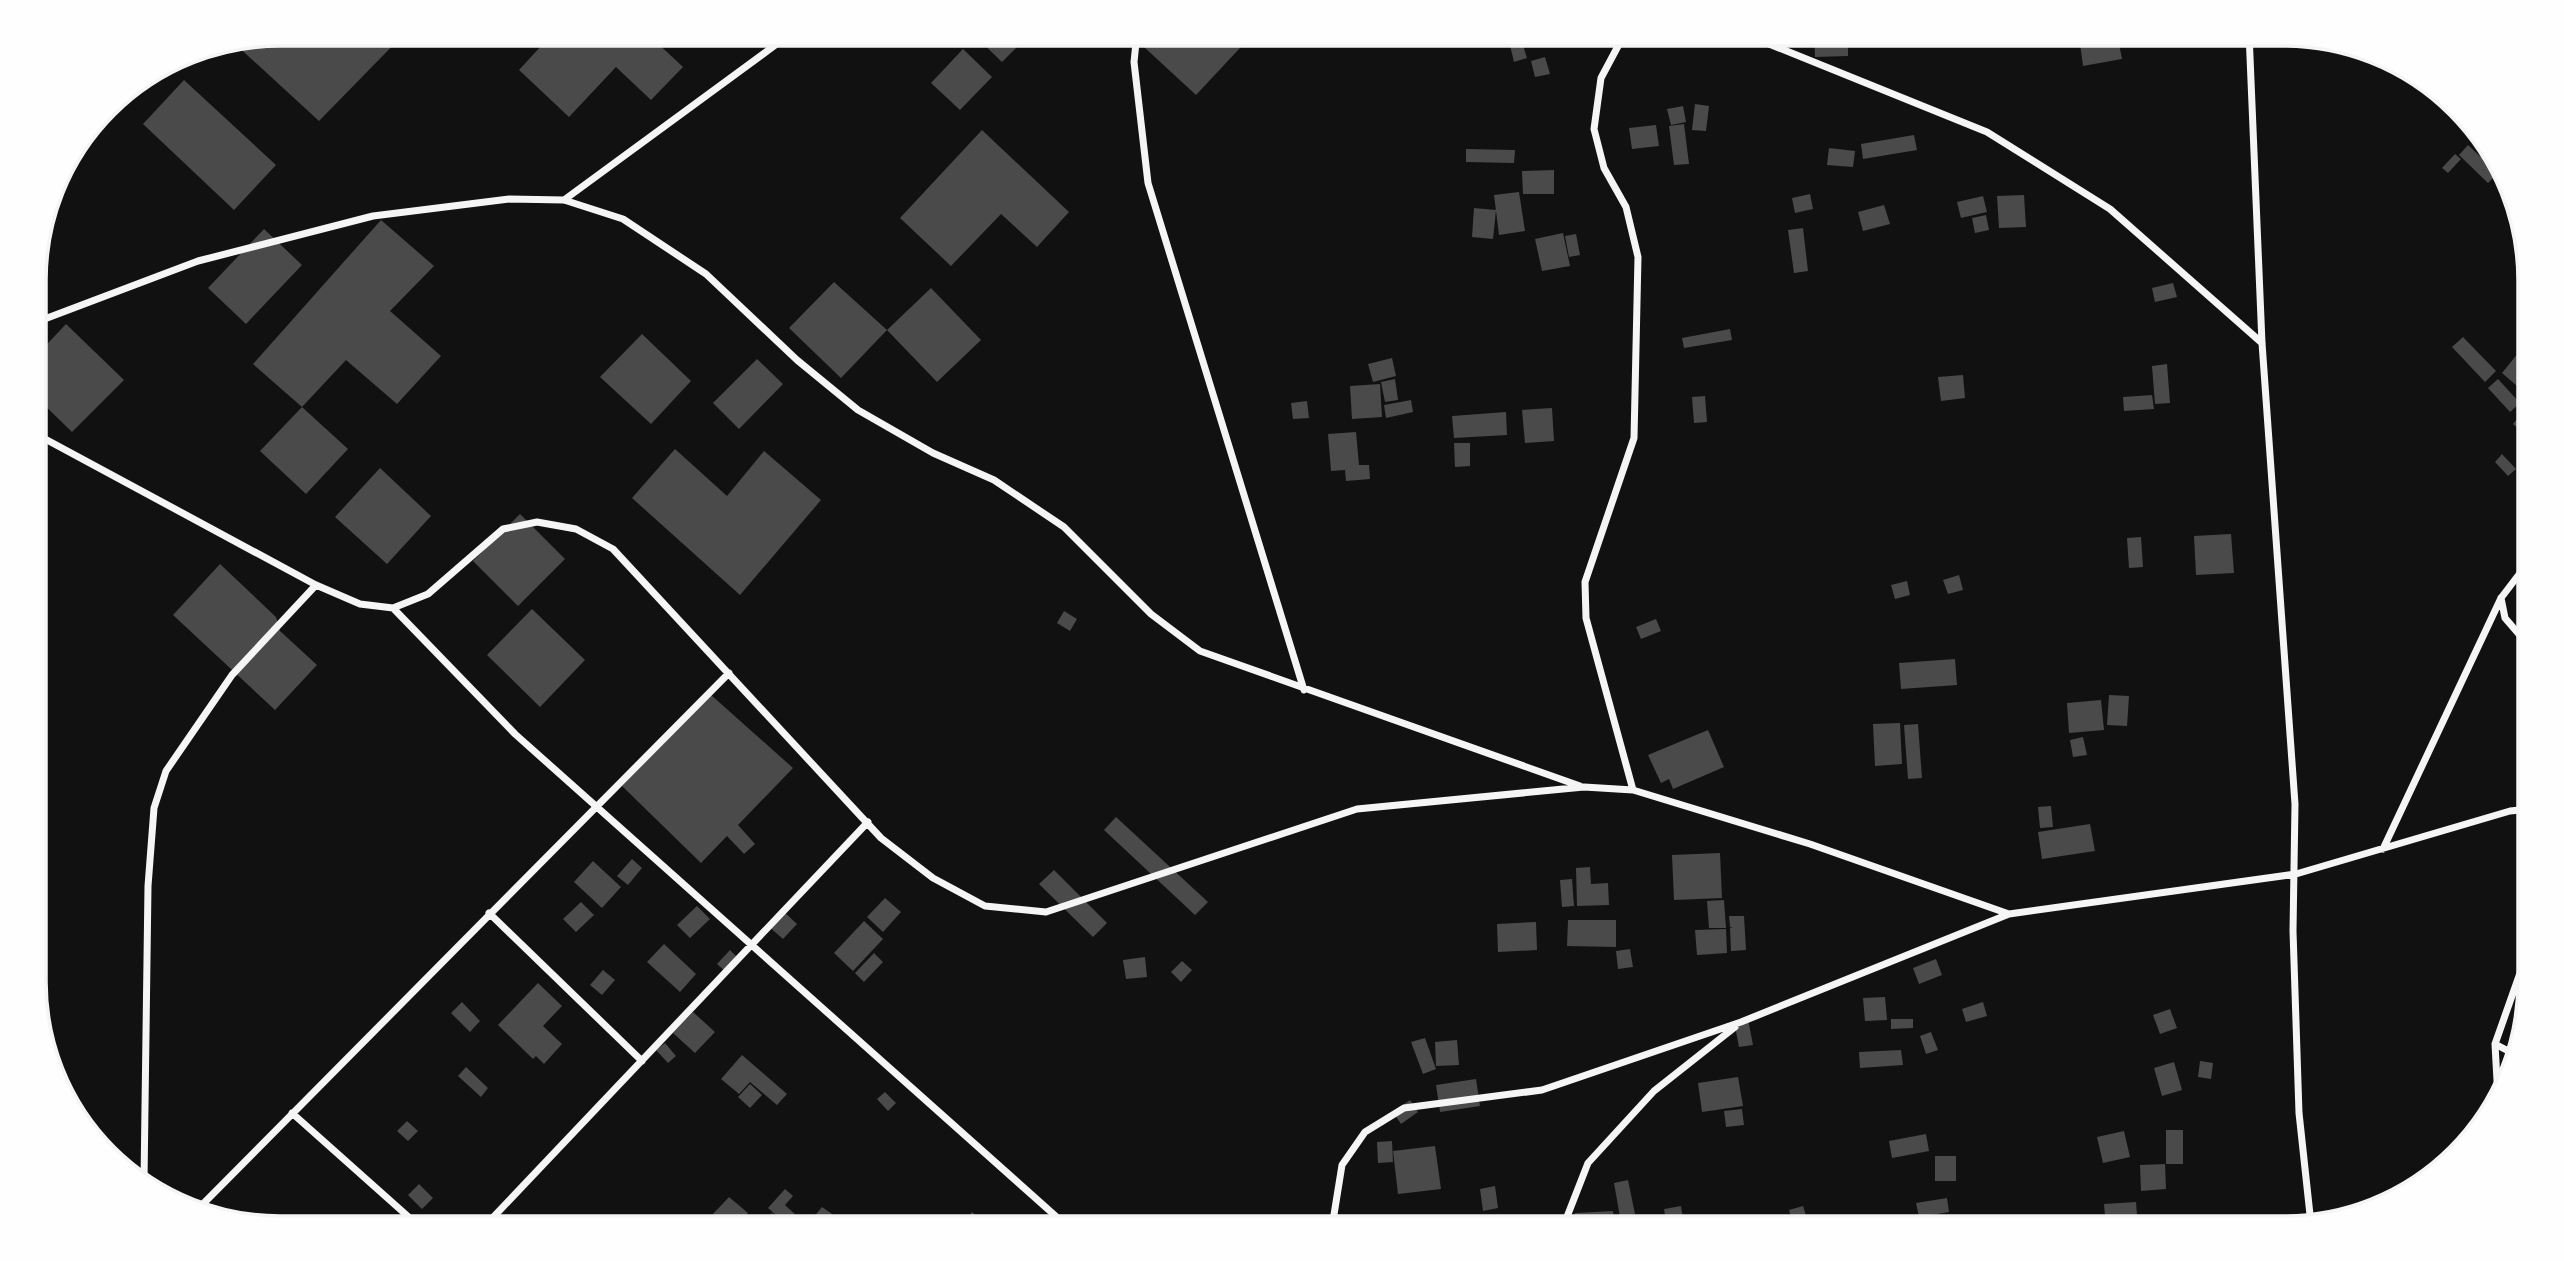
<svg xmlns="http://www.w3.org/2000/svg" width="2564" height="1261" font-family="'Titillium Web',sans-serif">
	<rect width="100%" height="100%" fill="#111"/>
	<!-- building -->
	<path fill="#4a4a4a" d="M280,33H405L319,121L233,42Z
		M553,33H651V37L683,67L651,100L616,67L569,117L519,70Z
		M972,33H1031L1002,62Z
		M1157,33H1254L1196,95L1144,47Z
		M1814,33H1848V56L1815,57Z
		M2096,33H2117L2122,59L2083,66L2079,36Z
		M1522,42L1527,58L1514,62L1510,45Z
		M963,49L992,77L960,110L931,83Z
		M1545,57L1550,74L1535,77L1531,61Z
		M184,80L276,165L234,210L143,124Z
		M1695,104L1709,106L1706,131L1692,130Z
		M1683,106L1686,122L1671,125L1667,109Z
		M1684,124L1689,164L1674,165L1669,126Z
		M1656,125L1659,146L1632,149L1629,128Z
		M982,130L1069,212L1037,247L1001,214L951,266L900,218Z
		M1914,135L1917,150L1863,159L1861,144Z
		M2468,145L2498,173L2488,183L2459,155Z
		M1829,148L1855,151L1853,167L1827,165Z
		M1466,149L1515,150L1514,163L1466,162Z
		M2455,154L2461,159L2448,173L2442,168Z
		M1554,170V194H1523L1522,171Z
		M1519,192L1525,231L1499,235L1494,195Z
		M1810,194L1813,209L1795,213L1792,198Z
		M2024,195L2026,227L1999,228L1997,196Z
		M1983,196L1987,212L1961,218L1957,202Z
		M1884,205L1890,224L1863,231L1858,212Z
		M1474,208L1496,210L1493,239L1472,237Z
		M1986,215L1989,230L1975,233L1972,218Z
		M381,220L434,266L390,311L441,356L397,404L346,360L302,407L253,364Z
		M1803,228L1808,271L1794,273L1788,230Z
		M264,229L302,265L246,324L208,288Z
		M1563,233L1570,266L1542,271L1535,239Z
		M1576,234L1580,255L1569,257L1565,236Z
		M834,282L887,330L841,378L789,328Z
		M2173,283L2177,297L2155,302L2152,288Z
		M931,288L981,340L937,382L887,330Z
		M66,324L124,380L72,432L34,395V358Z
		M1730,329L1732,340L1684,348L1682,338Z
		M642,334L691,381L651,424L600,377Z
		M2463,337L2496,371L2485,382L2452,347Z
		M2519,352L2529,361V388L2525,393L2502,373Z
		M1392,358L1396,376L1373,382L1368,364Z
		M757,359L783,384L739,429L713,403Z
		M2167,364L2170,403L2155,404L2152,366Z
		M1963,375L1965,398L1941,401L1938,377Z
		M1395,379L1398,400L1385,402L1381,382Z
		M2498,379L2520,403L2510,412L2488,388Z
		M1380,384L1382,417L1352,419L1350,386Z
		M2152,395L2154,409L2124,411L2123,397Z
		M1705,396L1707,422L1694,423L1692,397Z
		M1411,400L1413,412L1386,418L1384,405Z
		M1307,401L1309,418L1293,419L1291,403Z
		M2529,405V423L2522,432L2513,424Z
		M302,407L348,449L306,494L260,451Z
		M1552,408L1554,441L1525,443L1522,410Z
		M1506,412L1507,435L1454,438L1452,416Z
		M1356,432L1359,465H1369L1370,479L1346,481L1345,470L1331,471L1328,434Z
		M1454,443H1470V466L1455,467Z
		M675,449L727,496L764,451L821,500L740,595L632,498Z
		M2502,454L2516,469L2508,476L2495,462Z
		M380,468L431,516L387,564L335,517Z
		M520,514L565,559L518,606L473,561Z
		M2231,534L2234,573L2196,575L2194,536Z
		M2141,537L2143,567L2129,568L2127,538Z
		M220,564L276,617L280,631L317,665L275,710L173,615Z
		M1959,575L1963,590L1948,594L1943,580Z
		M1907,581L1910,595L1895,599L1891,585Z
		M532,609L585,660L540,707L487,655Z
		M1064,611L1077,619L1070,631L1057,623Z
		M1656,619L1661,631L1641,639L1636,627Z
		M1955,659L1957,685L1901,689L1899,663Z
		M710,694L793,768L738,825L755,844L744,854L727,836L701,863L622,786Z
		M2109,695L2129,696L2127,726L2107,725Z
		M2101,700L2104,730L2069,733L2067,703Z
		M1900,723L1902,764L1875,766L1873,724Z
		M1918,724L1922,778L1908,779L1904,725Z
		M1708,730L1724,767L1673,789L1669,779L1661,783L1648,755Z
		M2083,737L2087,755L2073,757L2070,740Z
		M2051,806L2053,827L2040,828L2038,807Z
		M1116,817L1208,902L1195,915L1104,830Z
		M2090,824L2095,851L2042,859L2038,832Z
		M1720,853L1722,898L1674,900L1672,855Z
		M632,859L642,868L628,885L617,876Z
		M593,861L621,887L602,908L574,882Z
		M1590,867L1591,884L1608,883L1609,905L1577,906L1576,868Z
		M1054,870L1107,923L1093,937L1039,884Z
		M1572,879L1574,906L1562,907L1560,880Z
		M885,898L901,912L883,932L867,917Z
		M1724,900L1726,928H1709L1707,901Z
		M581,902L594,915L576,932L563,919Z
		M697,906L710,919L690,938L677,925Z
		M781,909L797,924L783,939L767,925Z
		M1729,916H1744L1746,950L1731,951L1730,928L1733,927H1730Z
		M1568,920H1616V947L1567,946Z
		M864,921L883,939L853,971L834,953Z
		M1536,922L1537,950L1498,952L1497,924Z
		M1726,929L1727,953L1697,955L1695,930Z
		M664,944L696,974L680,992L647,962Z
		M1630,949L1633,967L1618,969L1616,951Z
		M730,950L740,960L727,973L717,964Z
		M874,953L883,962L864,982L855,973Z
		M1145,957L1147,977L1126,979L1123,960Z
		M1936,959L1942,975L1919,984L1913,968Z
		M1182,961L1192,970L1181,982L1171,972Z
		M603,970L615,980L602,995L590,985Z
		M538,983L562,1006L543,1026L562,1044L544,1064L536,1056L533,1059L498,1025Z
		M1885,997L1887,1020L1865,1021L1863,998Z
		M462,1002L480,1021L470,1032L451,1013Z
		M1983,1002L1987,1016L1966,1022L1962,1009Z
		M2170,1009L2177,1028L2160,1034L2153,1015Z
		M693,1012L715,1032L695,1053L673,1033Z
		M1748,1019L1753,1045L1739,1047L1734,1021Z
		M1891,1019H1913V1028L1891,1029Z
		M1931,1032L1938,1050L1926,1054L1920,1036Z
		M1425,1038L1436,1069L1423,1074L1411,1042Z
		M1457,1040L1459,1065L1436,1066L1435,1042Z
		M665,1043L676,1056L668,1063L656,1050Z
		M1901,1050L1903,1065L1860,1068L1859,1052Z
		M742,1055L787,1094L777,1105L750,1082L739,1094L721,1079Z
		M2200,1061L2213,1063L2211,1079L2198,1077Z
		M2174,1062L2182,1090L2162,1096L2154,1068Z
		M466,1067L488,1088L481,1097L458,1076Z
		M1738,1077L1743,1106L1702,1112L1698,1083Z
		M1476,1079L1480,1106L1440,1112L1436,1085Z
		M750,1084L762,1095L750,1108L738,1097Z
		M885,1092L896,1103L888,1111L877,1099Z
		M1410,1100L1418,1112L1401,1124L1393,1112Z
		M1742,1109L1744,1125L1726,1127L1724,1111Z
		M407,1121L418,1131L408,1141L397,1131Z
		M2166,1130H2183V1164H2166Z
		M2124,1131L2130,1157L2103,1163L2097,1137Z
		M1926,1134L1929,1151L1892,1158L1889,1141Z
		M1392,1141L1393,1162L1378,1163L1377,1142Z
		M1435,1146L1441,1189L1398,1194L1393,1151Z
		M1935,1156H1956V1181H1935Z
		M2165,1164L2166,1189L2141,1191L2140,1165Z
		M1628,1180L1635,1214L1620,1217L1614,1183Z
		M419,1184L433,1198L422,1209L408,1195Z
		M1495,1186L1498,1208L1483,1211L1480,1189Z
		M785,1189L793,1196L785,1205L798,1217L789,1227L768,1208Z
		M729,1197L748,1213L734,1228H729L713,1214Z
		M1947,1198L1949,1212L1919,1217L1916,1203Z
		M2136,1202L2138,1227H2106L2104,1204Z
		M1681,1206L1684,1227H1667L1664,1209Z
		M1803,1206L1808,1222L1794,1227L1789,1210Z
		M822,1207L832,1214L823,1226L813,1218Z
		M1613,1211L1614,1227H1576L1575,1213Z
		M972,1212L991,1228H959Z
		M772,1213L786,1228H764L761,1225Z
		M1482,1219L1484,1227H1457V1223Z
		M1964,1219L1965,1227H1940L1939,1222Z"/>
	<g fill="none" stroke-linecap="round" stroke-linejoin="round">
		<!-- minor -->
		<path stroke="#f5f5f5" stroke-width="7" d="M1137,33L1134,62L1148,183L1304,690
			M1625,33L1601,78L1594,129L1604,168L1626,207L1638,257L1634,438L1585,582L1586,618L1633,790
			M1742,33L1987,132L2110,209L2262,343
			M2249,33L2262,343L2295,804L2293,931L2299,1113L2311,1224
			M564,200L774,46L787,33
			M34,323L198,261L373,216L509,199L564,200L623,219L706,274L797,360L858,410L933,453L994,480L1064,527L1151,614L1200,651L1580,786
			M34,433L316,585L360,604L393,608L428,594L503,529L537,522L576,529L613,549L881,838L933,878L985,906L1046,912L1357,809L1584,787L1633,790L1810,844L2009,914
			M2501,598L2505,618L2530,647
			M393,608L515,734L1069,1228
			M2383,849L2501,598L2530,560
			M489,913L642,1061
			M2495,1044L2498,1099
			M2514,1054L2495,1044L2531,942
			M292,1113L421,1228
			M144,1181L148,886L154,808L166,771L232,675L316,585
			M198,1209L729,673
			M1332,1227L1342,1165L1365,1132L1404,1108L1542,1090L1741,1022L2009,914L2296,874L2510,811L2530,809
			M1563,1227L1588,1163L1654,1091L1735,1027
			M483,1228L868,822"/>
	</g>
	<!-- crop -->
	<path d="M0 0H2564V1261H0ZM280 46H2284A234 234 0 0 1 2518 280V982A234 234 0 0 1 2284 1216H280A234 234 0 0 1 46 982V280A234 234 0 0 1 280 46Z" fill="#fefefe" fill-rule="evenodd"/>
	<path fill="none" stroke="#f5f5f5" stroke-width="3.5" d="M280 46H2284A234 234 0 0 1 2518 280V982A234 234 0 0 1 2284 1216H280A234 234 0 0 1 46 982V280A234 234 0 0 1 280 46Z"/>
</svg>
